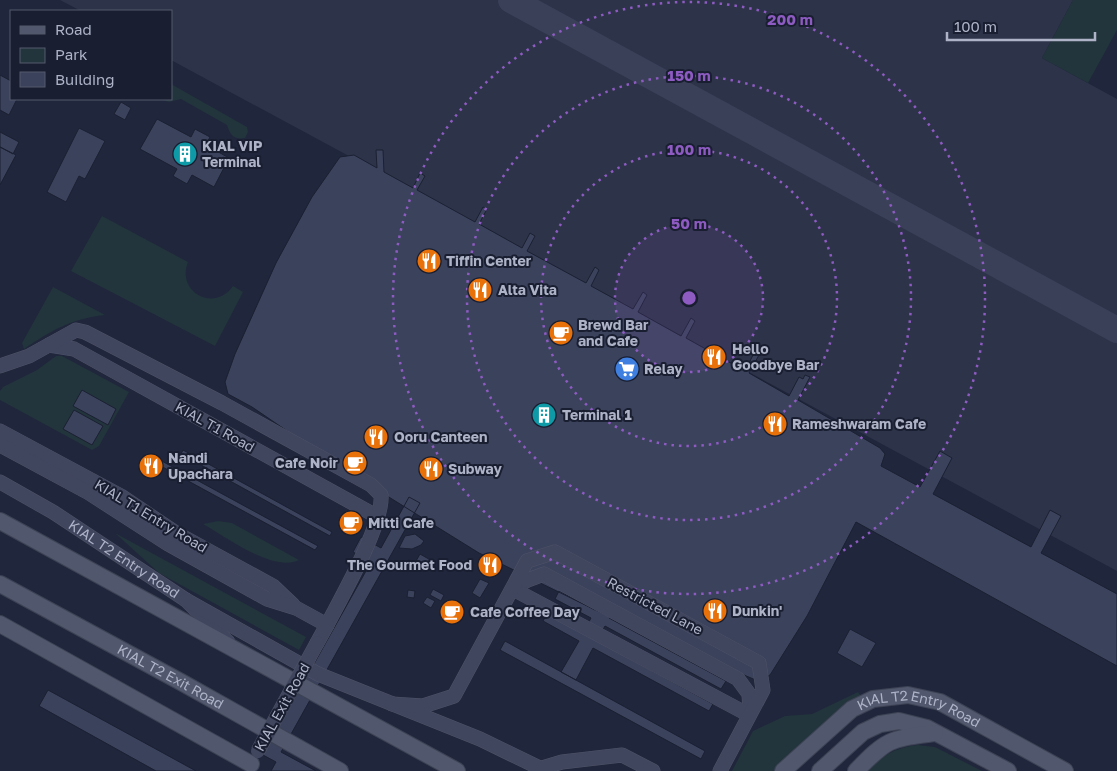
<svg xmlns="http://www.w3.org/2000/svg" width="1117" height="771" font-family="'Golos Text',sans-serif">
	<rect width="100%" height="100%" fill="#20263c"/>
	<!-- airport -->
	<path fill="#2d3349" d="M60,0H1073L1042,58L1117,99V571L171,60V11H81Z"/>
	<!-- green -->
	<path fill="#22343c" d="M1073,0H1117V30L1088,83L1042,58Z
		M171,84L247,127L248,132L245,138C234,140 230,135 227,125L181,99L169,102L163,100L171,99Z
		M102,216L188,262C176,292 214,313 233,286L243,292L215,346L71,271Z
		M53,287L105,315C71,319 52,330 24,349L22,343Z
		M56,356H62L129,392L99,446L92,450L0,400V391L3,387L37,370Z
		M218,521L232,523L299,560C274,573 226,537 203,524Z
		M115,533L306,637L299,650L159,573Z
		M858,692L861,696L776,771H732L753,731L785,716L812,714Z
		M918,745L935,747L982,771H867C881,756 896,747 918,745Z"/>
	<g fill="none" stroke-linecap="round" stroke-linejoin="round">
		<!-- taxiway -->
		<path stroke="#3a4058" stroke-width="26" d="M511,0L1117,330"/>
	</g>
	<!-- building -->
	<path fill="#3b425c" stroke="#1b2032" d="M0,75L11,81V99H17L9,115L0,110Z
		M121,102L131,108L125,120L114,114Z
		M157,119L191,137L195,129L210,137L206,145L229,158L214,187L192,175L187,184L173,176L177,169L140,149Z
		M79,128L105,141L85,179L79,176L66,202L47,192Z
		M0,132L19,142L13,154L0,147Z
		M0,147L16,155L0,185Z
		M376,150H383L384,172L413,188L420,173L425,176L417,190L475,222L483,207L487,209L479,224L522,248L530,233L535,236L527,251L586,283L595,267L599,270L591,286L633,309L643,292L647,295L638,312L681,336L691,318L695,321L686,338L745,371L754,353L759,355L749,373L789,396L799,377L803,379L805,375L810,377L798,400L880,448L885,454L881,466L920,487L940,451L952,458L933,494L1031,547L1050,510L1061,516L1041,553L1117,594V666L856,522L807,616L770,675L758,681L622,623L479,553L334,463L252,407L228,394L225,382L235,354L276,263L312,197L340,157L354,155L377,168Z
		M82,390L116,409L108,425L73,406Z
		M74,410L103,426L92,445L63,429Z
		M183,450L332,532L330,536L181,454Z
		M160,460L318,546L315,550L157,464Z
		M409,497L420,503L281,752L316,771H271L276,762L263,755L371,562L353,552L361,537L381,548Z
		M350,518L359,523L356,528L347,523Z
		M415,534L424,541L421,545L412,549L399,548L405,536Z
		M420,554L434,562L431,569L416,561Z
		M490,563L497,567L495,571L488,567Z
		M480,579L489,583L480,598L472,593Z
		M433,589L444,595L441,601L430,595Z
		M408,590L415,591L414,598L407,597Z
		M559,591L595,610L600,601L614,609L609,618L726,681L721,689L605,626L597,641L713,704L709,711L593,648L576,680L561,672L579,641L543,621L547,614L583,633L591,618L555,599Z
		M427,597L435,601L431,608L423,603Z
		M850,629L876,643L862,667L837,653Z
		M505,641L705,751L701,759L500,650Z
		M48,690L196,771H156L39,706Z"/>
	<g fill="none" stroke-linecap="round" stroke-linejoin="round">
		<defs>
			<g id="secondary">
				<path d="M49,345L74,349L378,517"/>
				<path d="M0,366L29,356L76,330L85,332L222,403L371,485L381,495C384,523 341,598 327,625"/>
				<path d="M0,431L121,496L176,533L273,586L293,605"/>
				<path d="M0,445L89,493L168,544L267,599L296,608L327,625L317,643"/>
				<path id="s1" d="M0,482L53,512L186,600L228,642"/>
				<path d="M513,588L528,580L544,574L738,679L749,694L750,712"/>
				<path d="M513,589L749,715"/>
				<path d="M186,600L318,674L480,739L546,771"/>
				<path d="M392,704L423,706L454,696L527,561L555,552L759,663L763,690L720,771"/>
				<path d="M542,768L562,762L622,755L653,771"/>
			</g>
			<g id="primary">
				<path d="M0,521L457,771"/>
				<path id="s2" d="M0,584L181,682L340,771"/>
				<path d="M0,624L251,764"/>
				<path id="s3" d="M783,771L852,709L873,699L908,695L940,702L1065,771"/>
				<path d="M820,771L863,732L880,724L899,721L927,728L1008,771"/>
				<path d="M856,771C888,738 890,739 935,733"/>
			</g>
		</defs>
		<!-- secondary casing -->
		<use href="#secondary" stroke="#4e5366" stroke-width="15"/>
		<!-- primary casing -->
		<use href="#primary" stroke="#3d4255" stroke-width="18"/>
		<!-- secondary -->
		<use href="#secondary" stroke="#41465f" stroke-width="14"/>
		<!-- primary -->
		<use href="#primary" stroke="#51576c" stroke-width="16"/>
		<defs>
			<path id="secondary-bridge" d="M258,751L317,643"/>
		</defs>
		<!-- secondary-bridge casing -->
		<use href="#secondary-bridge" stroke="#4e5366" stroke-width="15" stroke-linecap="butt"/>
		<!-- secondary-bridge -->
		<use href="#secondary-bridge" stroke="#41465f" stroke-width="14"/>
	</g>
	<!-- distance rings -->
	<circle cx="689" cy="298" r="74" fill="#8d5bc2" fill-opacity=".12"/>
	<g fill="none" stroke="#8d5bc2" stroke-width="2.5" stroke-dasharray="2.5 5">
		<circle cx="689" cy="298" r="74"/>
		<circle cx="689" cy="298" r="148"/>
		<circle cx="689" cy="298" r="222"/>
		<circle cx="689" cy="298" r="296"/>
	</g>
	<!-- icons -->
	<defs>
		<symbol id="building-disc" viewBox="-11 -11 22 22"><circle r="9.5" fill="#0f9aa8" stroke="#191e30"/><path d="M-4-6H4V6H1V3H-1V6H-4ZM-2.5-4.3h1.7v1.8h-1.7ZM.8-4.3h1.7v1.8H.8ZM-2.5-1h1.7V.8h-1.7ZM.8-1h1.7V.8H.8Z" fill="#fff"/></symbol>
		<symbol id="restaurant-disc" viewBox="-11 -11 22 22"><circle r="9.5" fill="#e8710a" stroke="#191e30"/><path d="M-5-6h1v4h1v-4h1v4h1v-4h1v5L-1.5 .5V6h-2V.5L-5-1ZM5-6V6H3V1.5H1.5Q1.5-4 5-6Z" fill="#fff"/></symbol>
		<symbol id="cafe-disc" viewBox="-11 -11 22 22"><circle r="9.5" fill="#e8710a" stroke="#191e30"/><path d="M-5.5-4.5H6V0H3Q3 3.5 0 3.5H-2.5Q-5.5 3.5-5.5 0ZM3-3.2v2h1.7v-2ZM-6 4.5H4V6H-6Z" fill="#fff"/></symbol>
		<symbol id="supermarket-disc" viewBox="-11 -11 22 22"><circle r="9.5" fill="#3f7fe0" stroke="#191e30"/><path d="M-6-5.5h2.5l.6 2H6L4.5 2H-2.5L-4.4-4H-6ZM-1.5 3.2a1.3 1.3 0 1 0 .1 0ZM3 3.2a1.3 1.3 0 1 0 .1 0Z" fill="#fff"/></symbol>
	</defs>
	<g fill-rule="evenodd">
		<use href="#building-disc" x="171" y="140" width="28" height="28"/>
		<use href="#restaurant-disc" x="415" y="247" width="28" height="28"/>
		<use href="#restaurant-disc" x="466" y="276" width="28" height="28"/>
		<use href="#cafe-disc" x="547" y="319" width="28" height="28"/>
		<use href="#restaurant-disc" x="700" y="343" width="28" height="28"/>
		<use href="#supermarket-disc" x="613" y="355" width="28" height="28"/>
		<use href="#building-disc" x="530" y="401" width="28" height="28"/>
		<use href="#restaurant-disc" x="761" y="410" width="28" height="28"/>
		<use href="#restaurant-disc" x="362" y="423" width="28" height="28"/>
		<use href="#cafe-disc" x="341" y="449" width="28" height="28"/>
		<use href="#restaurant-disc" x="137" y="452" width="28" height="28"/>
		<use href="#restaurant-disc" x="417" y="455" width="28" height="28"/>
		<use href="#cafe-disc" x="337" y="509" width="28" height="28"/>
		<use href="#restaurant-disc" x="476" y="551" width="28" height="28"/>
		<use href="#restaurant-disc" x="701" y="597" width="28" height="28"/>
		<use href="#cafe-disc" x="438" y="598" width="28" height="28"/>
	</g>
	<g text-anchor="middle" stroke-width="4" stroke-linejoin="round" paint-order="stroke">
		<!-- poi labels -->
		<g font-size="14" font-weight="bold" fill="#aeb3c8" stroke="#191e30" text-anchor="start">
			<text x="202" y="151">KIAL VIP<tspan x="202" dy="16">Terminal</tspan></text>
			<text x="446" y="266">Tiffin Center</text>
			<text x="498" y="295">Alta Vita</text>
			<text x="578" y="330">Brewd Bar<tspan x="578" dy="16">and Cafe</tspan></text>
			<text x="732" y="354">Hello<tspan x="732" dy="16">Goodbye Bar</tspan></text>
			<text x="644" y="374">Relay</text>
			<text x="562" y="420">Terminal 1</text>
			<text x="792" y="429">Rameshwaram Cafe</text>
			<text x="394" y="442">Ooru Canteen</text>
			<text x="168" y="463">Nandi<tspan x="168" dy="16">Upachara</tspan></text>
			<text x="338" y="468" text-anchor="end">Cafe Noir</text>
			<text x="448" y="474">Subway</text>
			<text x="368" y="528">Mitti Cafe</text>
			<text x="472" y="570" text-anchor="end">The Gourmet Food</text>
			<text x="732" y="616">Dunkin'</text>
			<text x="470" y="617">Cafe Coffee Day</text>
		</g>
		<!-- street labels -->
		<g font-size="14" fill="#aeb3c8" stroke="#191e30">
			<text transform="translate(215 427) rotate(29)" y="5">KIAL T1 Road</text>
			<text transform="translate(151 516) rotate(31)" y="5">KIAL T1 Entry Road</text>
			<text dy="5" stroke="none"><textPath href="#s1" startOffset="146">KIAL T2 Entry Road</textPath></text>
			<text transform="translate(655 606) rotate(28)" y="5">Restricted Lane</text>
			<text dy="5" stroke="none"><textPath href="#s2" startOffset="194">KIAL T2 Exit Road</textPath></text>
			<text transform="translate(282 707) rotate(-61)" y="5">KIAL Exit Road</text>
			<text dy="5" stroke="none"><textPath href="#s3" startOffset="164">KIAL T2 Entry Road</textPath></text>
		</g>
	</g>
	<circle cx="689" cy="298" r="8" fill="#8d5bc2" stroke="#191e30" stroke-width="2.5"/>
	<g font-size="15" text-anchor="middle" font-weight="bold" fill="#8d5bc2" stroke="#191e30" stroke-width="4" stroke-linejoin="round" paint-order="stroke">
		<text x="790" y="25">200 m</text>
		<text x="689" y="81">150 m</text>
		<text x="689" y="155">100 m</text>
		<text x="689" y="229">50 m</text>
	</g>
	<!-- legend -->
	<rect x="10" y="10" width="162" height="90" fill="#191e30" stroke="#555a6d"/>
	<rect x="20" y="26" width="25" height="8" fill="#51576c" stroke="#555a6d"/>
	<text x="55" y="35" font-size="15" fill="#aeb3c8">Road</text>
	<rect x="20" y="48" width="25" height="15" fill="#22343c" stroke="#555a6d"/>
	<text x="55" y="60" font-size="15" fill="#aeb3c8">Park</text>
	<rect x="20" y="72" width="25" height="15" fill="#3b425c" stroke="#555a6d"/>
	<text x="55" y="85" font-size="15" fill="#aeb3c8">Building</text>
	<!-- scale -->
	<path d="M947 32v8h148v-8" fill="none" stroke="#aeb3c8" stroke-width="2.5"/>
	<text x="954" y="32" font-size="15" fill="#aeb3c8" stroke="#191e30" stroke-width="4" paint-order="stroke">100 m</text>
</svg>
